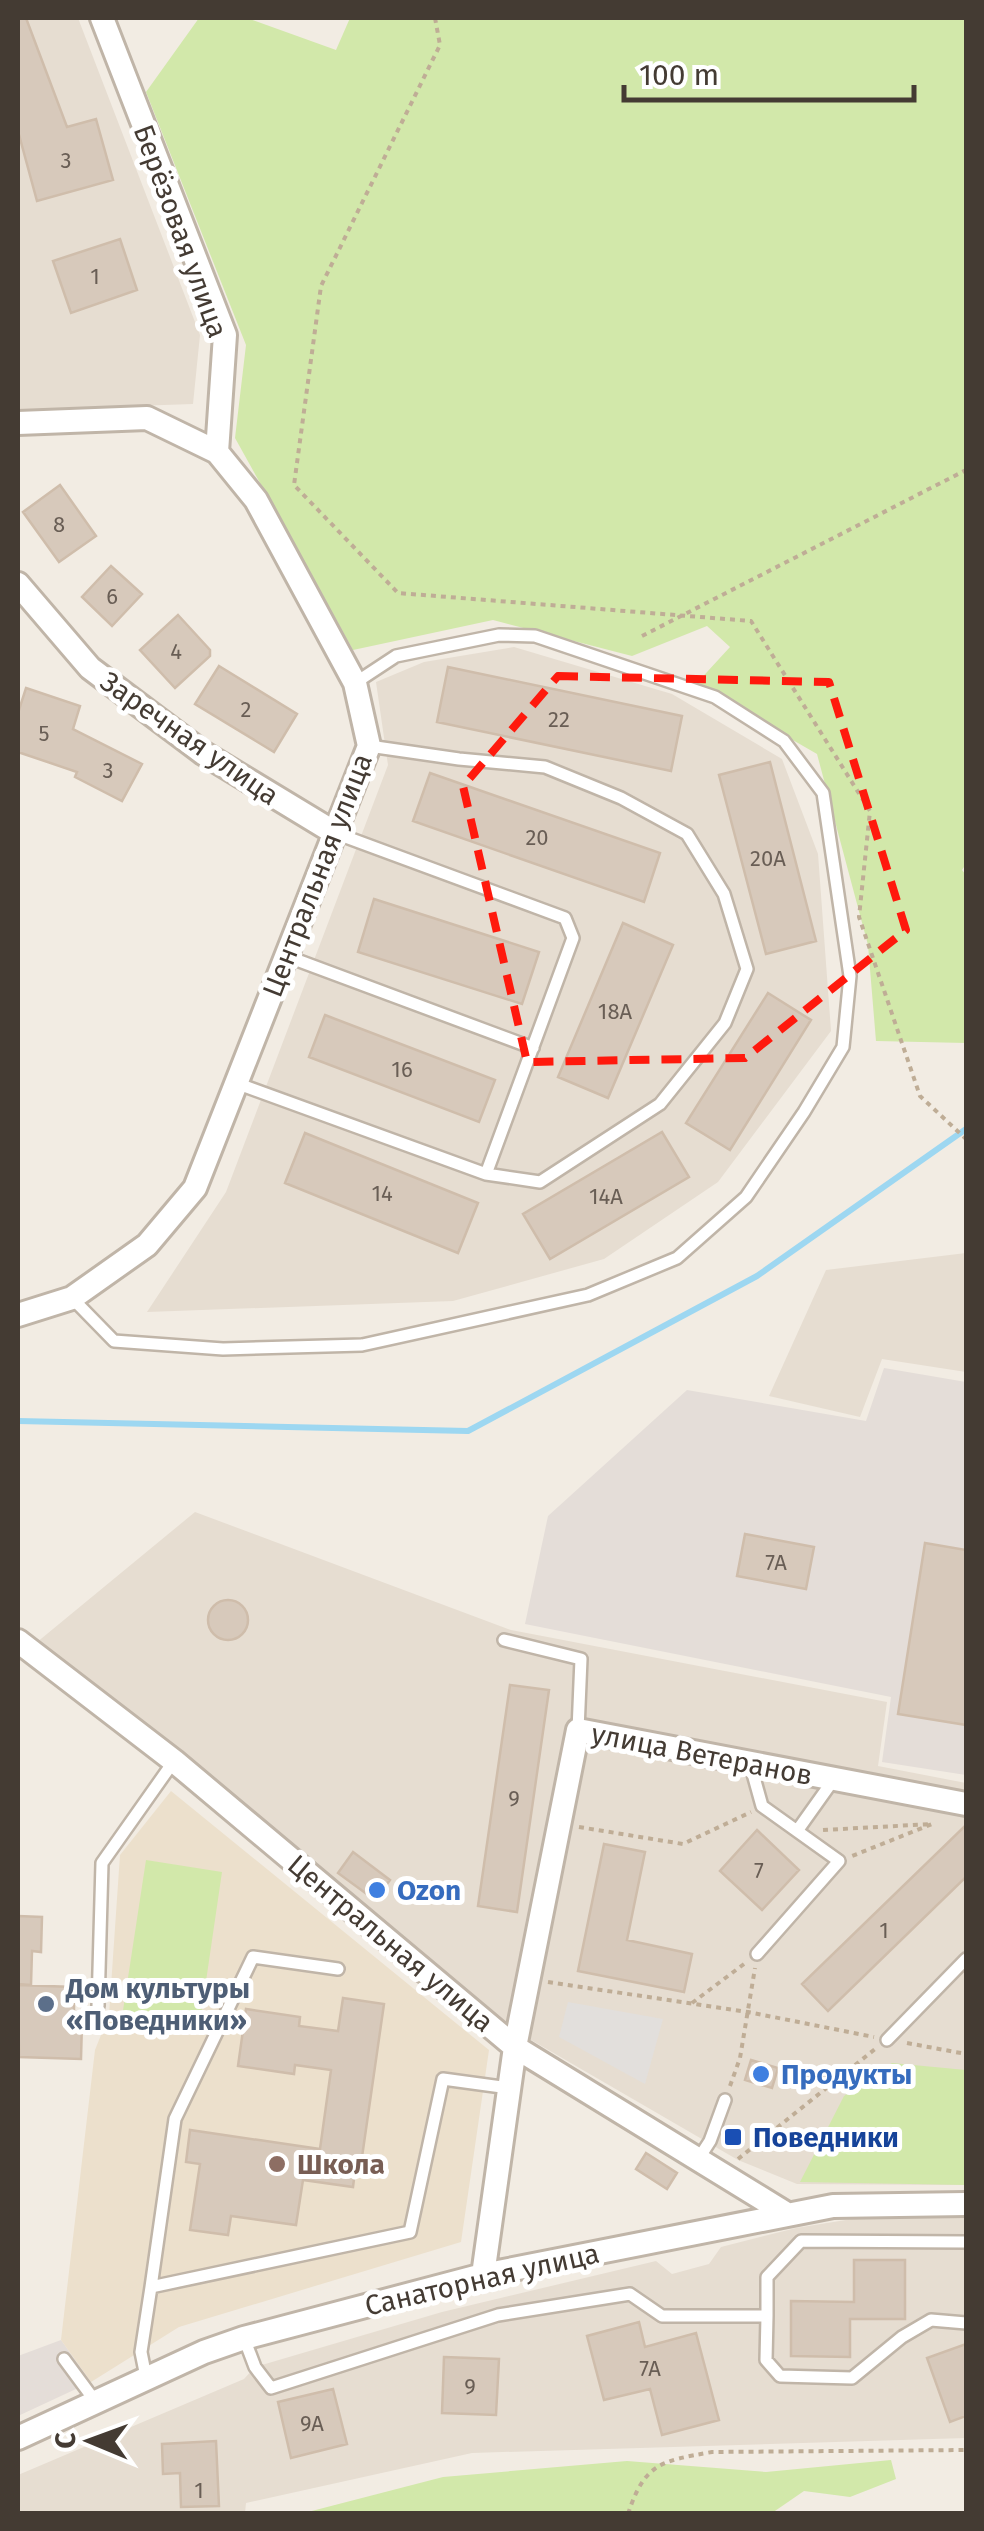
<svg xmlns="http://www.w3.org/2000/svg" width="984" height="2531" font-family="'Fira Sans',sans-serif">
	<rect width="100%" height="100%" fill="#f2ece3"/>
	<!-- residential -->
	<path fill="#e6ddd1" d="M18,18H78L200,335L193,404L18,410Z
		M514,647L672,694L782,759L818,854L831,1031L718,1182L604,1259L453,1301L147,1312L226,1192L388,765L376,682L424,662Z
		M966,1253V1372L882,1359L860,1417L769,1396L826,1270Z
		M195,1512L511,1630L887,1702L878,1766L966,1783V2185L797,2184L738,2160L526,2037L36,1643Z
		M877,2215L966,2218V2438L472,2453L246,2503L245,2513L18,2514V2475L244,2379L255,2367L442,2312L656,2261L672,2274L709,2264L721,2247L796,2228Z"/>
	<!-- industrial -->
	<path fill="#e4ddd8" d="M884,1368L966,1382V1775L882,1762L891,1697L525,1624L548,1516L687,1390L866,1421Z
		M61,2340L91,2382L18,2416V2356Z"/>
	<!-- education -->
	<path fill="#ece0cc" d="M171,1791L489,2050L461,2242L179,2327L91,2382L61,2340L95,2050L109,2015L120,1855Z"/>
	<!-- green -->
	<path fill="#d2e8aa" d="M199,18H247L336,50L350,18H966V864L962,870L966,875V1043L876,1041L868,945L817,754L696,684L730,647L707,626L632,656L493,620L353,650L235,438L246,345L146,92Z
		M146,1860L222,1872L199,2029L122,2017Z
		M892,2063L966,2070V2185L800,2182L844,2096Z
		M891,2460L896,2479L850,2497L804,2491L772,2513H304L443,2477L627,2461L766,2472Z"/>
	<!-- parking -->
	<path fill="#e2dfdc" d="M568,2002L663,2019L645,2084L559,2037Z"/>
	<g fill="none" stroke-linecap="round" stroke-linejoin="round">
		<!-- stream -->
		<path stroke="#9dd7f1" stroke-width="6" d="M18,1421L468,1431L757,1276L966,1129"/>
	</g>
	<!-- building -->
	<path fill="#d7c9bb" stroke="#cfbdab" stroke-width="2.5" d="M18,18H26L67,127L96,119L113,180L37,201L18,131Z
		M120,239L137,290L71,313L53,261Z
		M60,485L96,536L59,562L23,512Z
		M111,566L142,594L112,626L82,597Z
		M178,615L210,650V656L175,688L140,650Z
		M219,666L297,714L274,752L195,704Z
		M448,667L682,716L671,771L437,722Z
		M26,688L80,706L73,729L142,764L122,801L75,777L77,772L18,752V713Z
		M770,762L816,941L766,954L719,775Z
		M430,773L660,853L644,902L413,821Z
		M374,899L539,952L522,1004L358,952Z
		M623,923L673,945L608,1098L558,1077Z
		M768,993L811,1020L730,1150L686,1123Z
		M325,1015L495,1080L479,1122L309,1057Z
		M662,1132L689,1177L550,1259L523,1214Z
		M305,1133L478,1203L458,1253L285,1183Z
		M745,1534L814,1547L806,1589L737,1576Z
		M925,1543L966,1550V1725L898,1714Z
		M208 1620a20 20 0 1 1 40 0a20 20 0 1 1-40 0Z
		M510,1685L549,1690L517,1912L478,1906Z
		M966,1825V1877L828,2011L802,1984Z
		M757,1830L799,1870L762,1910L720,1871Z
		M604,1844L645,1852L627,1940L692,1954L684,1992L578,1971Z
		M353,1852L390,1880L375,1900L338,1873Z
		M18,1916L42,1917L41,1952L32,1951L31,1985L18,1984Z
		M18,1985L74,1987V2022H82L81,2059L19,2057Z
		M343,1998L384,2004L361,2164L356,2163L353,2187L303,2180L296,2225L231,2216L228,2235L190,2230L200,2164L186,2162L190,2130L320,2149L331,2070L295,2065L294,2074L238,2066L246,2009L300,2017L299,2026L338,2031Z
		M751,2060L778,2068L772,2088L745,2080Z
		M646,2153L677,2173L667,2189L636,2169Z
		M854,2260H905V2319H850V2357L791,2356V2301L854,2302Z
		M639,2322L645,2347L696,2333L719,2420L662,2435L650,2389L604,2400L587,2336Z
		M966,2344V2416L950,2422L927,2358Z
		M444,2357L499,2359L496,2415L442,2413Z
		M333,2389L347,2444L291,2458L278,2402Z
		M216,2441L219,2506L181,2507L180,2473L163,2474L162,2444Z"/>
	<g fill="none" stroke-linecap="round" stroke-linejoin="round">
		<defs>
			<path id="lane" d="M335,833L565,918L573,938L486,1174
				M286,956L533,1048
				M236,1083L486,1174L540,1182L660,1104L725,1023L747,969L724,894L687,834L621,798L545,767L459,759L369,746
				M72,1298L114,1341L223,1349L362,1345L588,1295L677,1258L746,1197L804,1112L843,1047L850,976L823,793L784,741L715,697L535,636L499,635L396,656L355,683
				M504,1640L581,1659L578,1730
				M750,1763L762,1806L797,1831
				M757,1954L839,1861L797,1831L834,1779
				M98,2006L102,1863L174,1761
				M887,2040L966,1959
				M699,2158L710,2141L725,2100
				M151,2287L175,2119L253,1957L338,1969
				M767,2316L766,2360L780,2376L852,2378L902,2337L931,2320L966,2323
				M244,2338L255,2367L271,2388L498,2315L630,2294L662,2316H767V2277L801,2241L966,2242
				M64,2359L95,2401
				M146,2377L141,2352L151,2287L410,2232L443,2079L509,2088"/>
			<path id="street" d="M102,18L225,335L217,452
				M18,423L147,418L217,452L256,500L355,683L369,746L195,1188L147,1245L72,1298L18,1315
				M18,584L90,668L203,753L335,833
				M18,1641L174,1761L515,2047L787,2214
				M483,2275L515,2047L578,1730L966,1804
				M18,2438L204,2352L244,2338L483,2275L833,2206L966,2204"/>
		</defs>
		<!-- lane casing -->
		<use href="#lane" stroke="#c0b5a8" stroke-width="16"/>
		<!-- street casing -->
		<use href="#street" stroke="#c0b5a8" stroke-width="28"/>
		<!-- path -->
		<path stroke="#bfad96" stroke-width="4" stroke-dasharray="5 5" stroke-linecap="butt" d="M435,18L440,45L321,286L294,485L398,593L751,621L870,811L859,917L920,1096L966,1139
			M642,636L966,470
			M579,1827L683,1844L751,1812
			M823,1830L932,1824L852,1856
			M548,1982L748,2012L874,2037
			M692,2003L744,1964
			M907,2043L966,2054
			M730,2086L740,2058L755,1968
			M738,2159L875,2049
			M628,2514C645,2462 662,2461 712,2452L966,2450"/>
		<!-- lane -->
		<use href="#lane" stroke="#fff" stroke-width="11"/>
		<!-- street -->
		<use href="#street" stroke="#fff" stroke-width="22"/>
	</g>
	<!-- marked area -->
	<path fill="none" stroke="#ff190d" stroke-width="8" stroke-dasharray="20 12" stroke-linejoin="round" d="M558,676L829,682L906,930L745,1058L527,1062L463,786Z"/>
	<!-- markers -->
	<g fill="#3f7fe0" stroke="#fff" stroke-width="4">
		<circle cx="377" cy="1890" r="10"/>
		<circle cx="761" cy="2074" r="10"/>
	</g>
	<circle fill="#5c6f8a" stroke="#fff" stroke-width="4" cx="46" cy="2004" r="10"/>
	<rect fill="#1a4fb4" stroke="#fff" stroke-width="4" x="723" y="2127" width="20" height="20" rx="5"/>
	<circle fill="#8d6e63" stroke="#fff" stroke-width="4" cx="277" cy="2164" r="10"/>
	<g text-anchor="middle" stroke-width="10" stroke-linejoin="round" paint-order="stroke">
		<!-- number labels -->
		<g font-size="22" fill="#695e55">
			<text x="66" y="168">3</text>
			<text x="95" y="284">1</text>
			<text x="59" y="532">8</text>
			<text x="112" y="604">6</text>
			<text x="176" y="659">4</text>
			<text x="246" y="717">2</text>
			<text x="559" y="727">22</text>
			<text x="44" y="741">5</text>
			<text x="108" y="778">3</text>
			<text x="537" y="845">20</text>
			<text x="768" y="866">20А</text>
			<text x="615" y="1019">18А</text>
			<text x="402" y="1077">16</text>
			<text x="382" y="1201">14</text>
			<text x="606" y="1204">14А</text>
			<text x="776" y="1570">7А</text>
			<text x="514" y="1806">9</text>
			<text x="759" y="1878">7</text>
			<text x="884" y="1938">1</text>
			<text x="650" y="2376">7А</text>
			<text x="470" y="2394">9</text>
			<text x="312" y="2431">9А</text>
			<text x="199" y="2498">1</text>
		</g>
		<!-- street labels -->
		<g font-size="28" fill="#443b33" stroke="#fff">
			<text transform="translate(181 231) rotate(70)" y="10">Берёзовая улица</text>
			<text transform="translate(190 738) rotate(35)" y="10">Заречная улица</text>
			<text transform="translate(317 875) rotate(-69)" y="10">Центральная улица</text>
			<text transform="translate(702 1754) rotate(11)" y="10">улица Ветеранов</text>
			<text transform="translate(391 1943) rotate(40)" y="10">Центральная улица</text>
			<text transform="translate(482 2279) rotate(-13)" y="10">Санаторная улица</text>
		</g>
		<!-- shop labels -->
		<g font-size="28" font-weight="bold" fill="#366cbe" stroke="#fff" text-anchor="start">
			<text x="397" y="1900">Ozon</text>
			<text x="781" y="2084">Продукты</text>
		</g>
		<!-- service labels -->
		<g font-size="28" font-weight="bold" fill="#4e5e75" stroke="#fff" text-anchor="start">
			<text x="66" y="1998">Дом культуры<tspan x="66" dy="32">«Поведники»</tspan></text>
		</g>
		<!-- transit labels -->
		<g font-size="28" font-weight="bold" fill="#164399" stroke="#fff" text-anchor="start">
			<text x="753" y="2147">Поведники</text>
		</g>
		<!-- education labels -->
		<g font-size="28" font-weight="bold" fill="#785e54" stroke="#fff" text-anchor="start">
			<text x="297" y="2174">Школа</text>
		</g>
	</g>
	<!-- border -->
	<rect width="984" height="2531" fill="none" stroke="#443b33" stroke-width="40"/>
	<!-- north arrow -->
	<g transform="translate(90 2441) rotate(271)" stroke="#ffffff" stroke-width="8" paint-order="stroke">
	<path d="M0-8L18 38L0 25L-18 38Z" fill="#443b33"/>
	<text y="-15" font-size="28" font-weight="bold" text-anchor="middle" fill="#443b33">С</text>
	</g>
	<!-- scale -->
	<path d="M624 85v15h290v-15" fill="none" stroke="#443b33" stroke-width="5"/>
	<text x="639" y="85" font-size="30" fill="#443b33" stroke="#ffffff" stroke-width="8" paint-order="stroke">100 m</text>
</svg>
